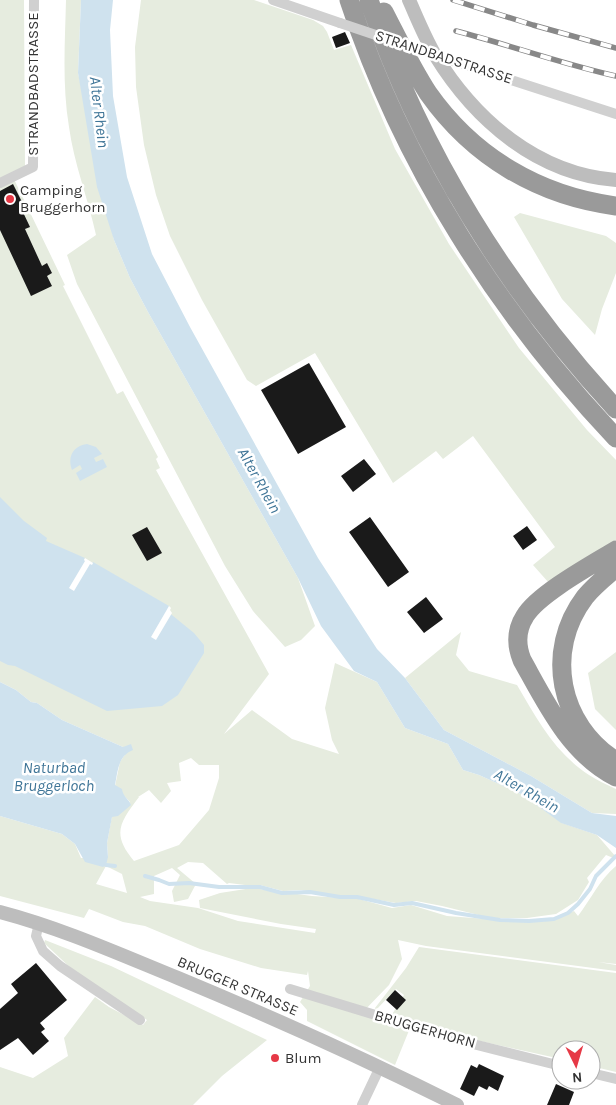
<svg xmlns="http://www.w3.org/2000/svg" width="616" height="1105" font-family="Karla,sans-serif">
	<rect width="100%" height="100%" fill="#fff"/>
	<!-- green -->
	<path fill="#e6ecdf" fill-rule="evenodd" d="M0,0H24L25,166L11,173L65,285L63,286L117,394L123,391L158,457L156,459L160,468L156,470L269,674L224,734L252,710L292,739L339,754L332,740L325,708L335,663L377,682L405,728L448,744L463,770L479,775L523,795L562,823L597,835L616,857V859L606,855L587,878L589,882L578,900L556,914L527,918H491L442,906L416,901L396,903L351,895L338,896L301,890L283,891L260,885H245L229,883L227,884L203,863L188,862L177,868L196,884L188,899L174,902L172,891L180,875L172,868L154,876V894L140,897L150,901L198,908L238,921L315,933L316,929L281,924L200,908L199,900L220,893L252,888L312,896L359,899L392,908L411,905L447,916L515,921L551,920L574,911L578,916C591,899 600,879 616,866V964L598,962L616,965V971L426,946L398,940L402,959L389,985L361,1014L410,1028L395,1065L307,1021V1010L300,1002L310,986L308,971L307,975L261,968L200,949L145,926L123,922L89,909L84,918L0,896V816L62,834L75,844L81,858L108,857L107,843L112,816L130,802L115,786L120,762L126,753L123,747L62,720L37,703L31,702L16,690L0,682ZM191,758L199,765H219V778L209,810L179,845L134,861C111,834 120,822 139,797H138L149,790L161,803L171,791L167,783L181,781L179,763ZM106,866L122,874L127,893L96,884Z
		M66,0H81L78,73L114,240L130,278L148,312L298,578L315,626L301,640L285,647L253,611L225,566L77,284L67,255L96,235C88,198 74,164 69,127C62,85 65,42 66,0Z
		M141,0H254L313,20L323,26L327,32L334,50L351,45L395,149L449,244L519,348L587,430L616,460V540L549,583L533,565L555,547L473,436L443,459L436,451L393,483L315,353L256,386L247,380L202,300L170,236L156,195L144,145L136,87L135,47Z
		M520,213L606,236L616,243V273L602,309L595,335L562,299L514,217Z
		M461,632L456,655L469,671L517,685C537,719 555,753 589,775C597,780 607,785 616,789V814L592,813L531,776L444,730L405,678Z
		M616,652V730L595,709L588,673Z
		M45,940L111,966L267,1040L222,1076L193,1105H0V1067L33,1078L68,1056L64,1038L95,997L109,1007L143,1025L147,1020L76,973L44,943Z
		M419,947L616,973V1072L591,1066V1050H561V1059L462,1037L391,1016L404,995L396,989L376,1010L375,1008L406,968Z"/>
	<!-- water -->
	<path fill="#cfe2ee" d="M81,0H113L110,30L113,96L127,177L152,254L190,327L318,558L377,649L405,678L444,730L531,776L592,813L616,816V848L597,835L561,823L523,795L479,775L463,770L448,744L405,728L377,682L354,671L321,626L298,578L148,312L130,278L114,240L97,187L78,73Z
		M87,444L96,447L102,454L94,458L96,462L103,459L107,467L80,481L76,473L82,469L80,465L72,470C67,457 73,446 87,444Z
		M0,497L24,521L47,538L46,541L85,558L84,560L91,564L93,562L169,606L167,611L194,633L204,645V653L178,695L162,706L107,711L15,666L8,665L0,661Z
		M0,682L16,690L31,702L37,703L62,720L123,747L131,744L133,750C118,756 118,770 115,785L122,789C123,797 129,799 131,805L118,816L112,817L107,843L108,857L106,865L103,867L85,862L75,844L62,834L0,816Z"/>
	<!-- pier -->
	<path fill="#fff" d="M85,558L93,563L92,565L90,564L74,591L69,588L85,561L84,560Z
		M169,606L171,608L170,610L172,613L156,640L151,637Z"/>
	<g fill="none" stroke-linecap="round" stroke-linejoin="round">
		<!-- stream -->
		<path stroke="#cfe2ee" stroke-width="4" d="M106,865L115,866
			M145,876L159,880L169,884L189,883L219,887H260L282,893L310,892L340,897H357L394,905L412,903L456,913L500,920L529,921L554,919L568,913L578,904L590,889L596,876L616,856"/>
	</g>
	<!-- building -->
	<path fill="#1a1a1a" d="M345,32L350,43L336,48L332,37Z
		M13,184L24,206L21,208L30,227L25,229L42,266L47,263L52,273L47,276L52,286L31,296L0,230V191Z
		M309,363L346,427L298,454L261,390Z
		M364,459L376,474L353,492L341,476Z
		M370,517L409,572L388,587L349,532Z
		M527,526L537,540L523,550L513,536Z
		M147,527L162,553L147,561L132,535Z
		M426,597L443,619L424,633L407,612Z
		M36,963L67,1000L40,1023L45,1029L41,1032L49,1041L33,1055L18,1038L0,1050V1009L18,993L11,984Z
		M395,990L406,1000L397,1010L386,1000Z
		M479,1064L504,1076L498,1091L489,1086L487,1090L479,1086L474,1096L460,1089L471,1065L477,1068Z
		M556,1084L574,1092L569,1105H547Z"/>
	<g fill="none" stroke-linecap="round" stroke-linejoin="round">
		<!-- minor -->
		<path stroke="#d0d0d0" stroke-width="10" d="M273,0L340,23
			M456,62L616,114
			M0,183L33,167L34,0
			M39,923L36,936L43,951L60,966L140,1020
			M290,989L461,1041L561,1066
			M591,1073L616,1079
			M362,1105L380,1067"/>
		<!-- secondary -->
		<path stroke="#bdbdbd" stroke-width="14" d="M409,0C417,18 425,38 435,55C475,120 537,174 616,180
			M0,912C61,928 119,954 178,978C272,1017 365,1059 457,1105"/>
		<!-- motorway -->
		<path stroke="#9a9a9a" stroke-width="19" d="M349,0C402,163 499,314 616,438
			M369,0C420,152 508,292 616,409
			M384,12C398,39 411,67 428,93C473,157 539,196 616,206
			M616,550C593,564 538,594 525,616C516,630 516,645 522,660C546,703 570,754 616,777
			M616,568C605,577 594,586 585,597C544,651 559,725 616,761"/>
		<defs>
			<path id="rail" d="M453,0L533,25L616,48
				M456,31C510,45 562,64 616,76"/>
		</defs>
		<!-- rail casing -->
		<use href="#rail" stroke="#888" stroke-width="5.5"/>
		<!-- rail -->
		<use href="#rail" stroke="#fff" stroke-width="4" stroke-dasharray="11" stroke-linecap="butt"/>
		<!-- minor-bridge -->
		<path stroke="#d0d0d0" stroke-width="10" d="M340,23L456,62"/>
	</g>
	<!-- markers -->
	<g fill="#e63946" stroke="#fff" stroke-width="2">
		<circle cx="10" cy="199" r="5"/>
		<circle cx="275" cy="1058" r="5"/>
	</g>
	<g text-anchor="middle" stroke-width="5" stroke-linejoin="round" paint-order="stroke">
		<!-- street labels -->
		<g font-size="15" fill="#333" stroke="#fff">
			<text transform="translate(444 57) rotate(18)" y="5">STRANDBADSTRASSE</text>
			<text transform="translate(33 84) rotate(-90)" y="5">STRANDBADSTRASSE</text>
			<text transform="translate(238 986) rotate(23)" y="5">BRUGGER STRASSE</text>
			<text transform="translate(425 1029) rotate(16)" y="5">BRUGGERHORN</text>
		</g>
		<!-- poi labels -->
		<g font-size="15" fill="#333" stroke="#fff" text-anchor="start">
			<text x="20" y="195">Camping<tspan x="20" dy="17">Bruggerhorn</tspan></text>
			<text x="285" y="1063">Blum</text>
		</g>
		<!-- water labels -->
		<g font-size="16" font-style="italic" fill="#3f7597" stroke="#fff">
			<text transform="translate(100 112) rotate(83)" y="6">Alter Rhein</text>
			<text transform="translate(260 480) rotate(61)" y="6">Alter Rhein</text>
			<text x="54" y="773">Naturbad<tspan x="54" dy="18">Bruggerloch</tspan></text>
			<text transform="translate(527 790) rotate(30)" y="6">Alter Rhein</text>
		</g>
	</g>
	<!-- north arrow -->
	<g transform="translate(576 1065) rotate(175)"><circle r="24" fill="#ffffff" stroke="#adadad"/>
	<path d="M0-4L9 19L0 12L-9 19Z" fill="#e63946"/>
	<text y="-8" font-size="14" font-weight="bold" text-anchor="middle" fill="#333333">N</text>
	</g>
</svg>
